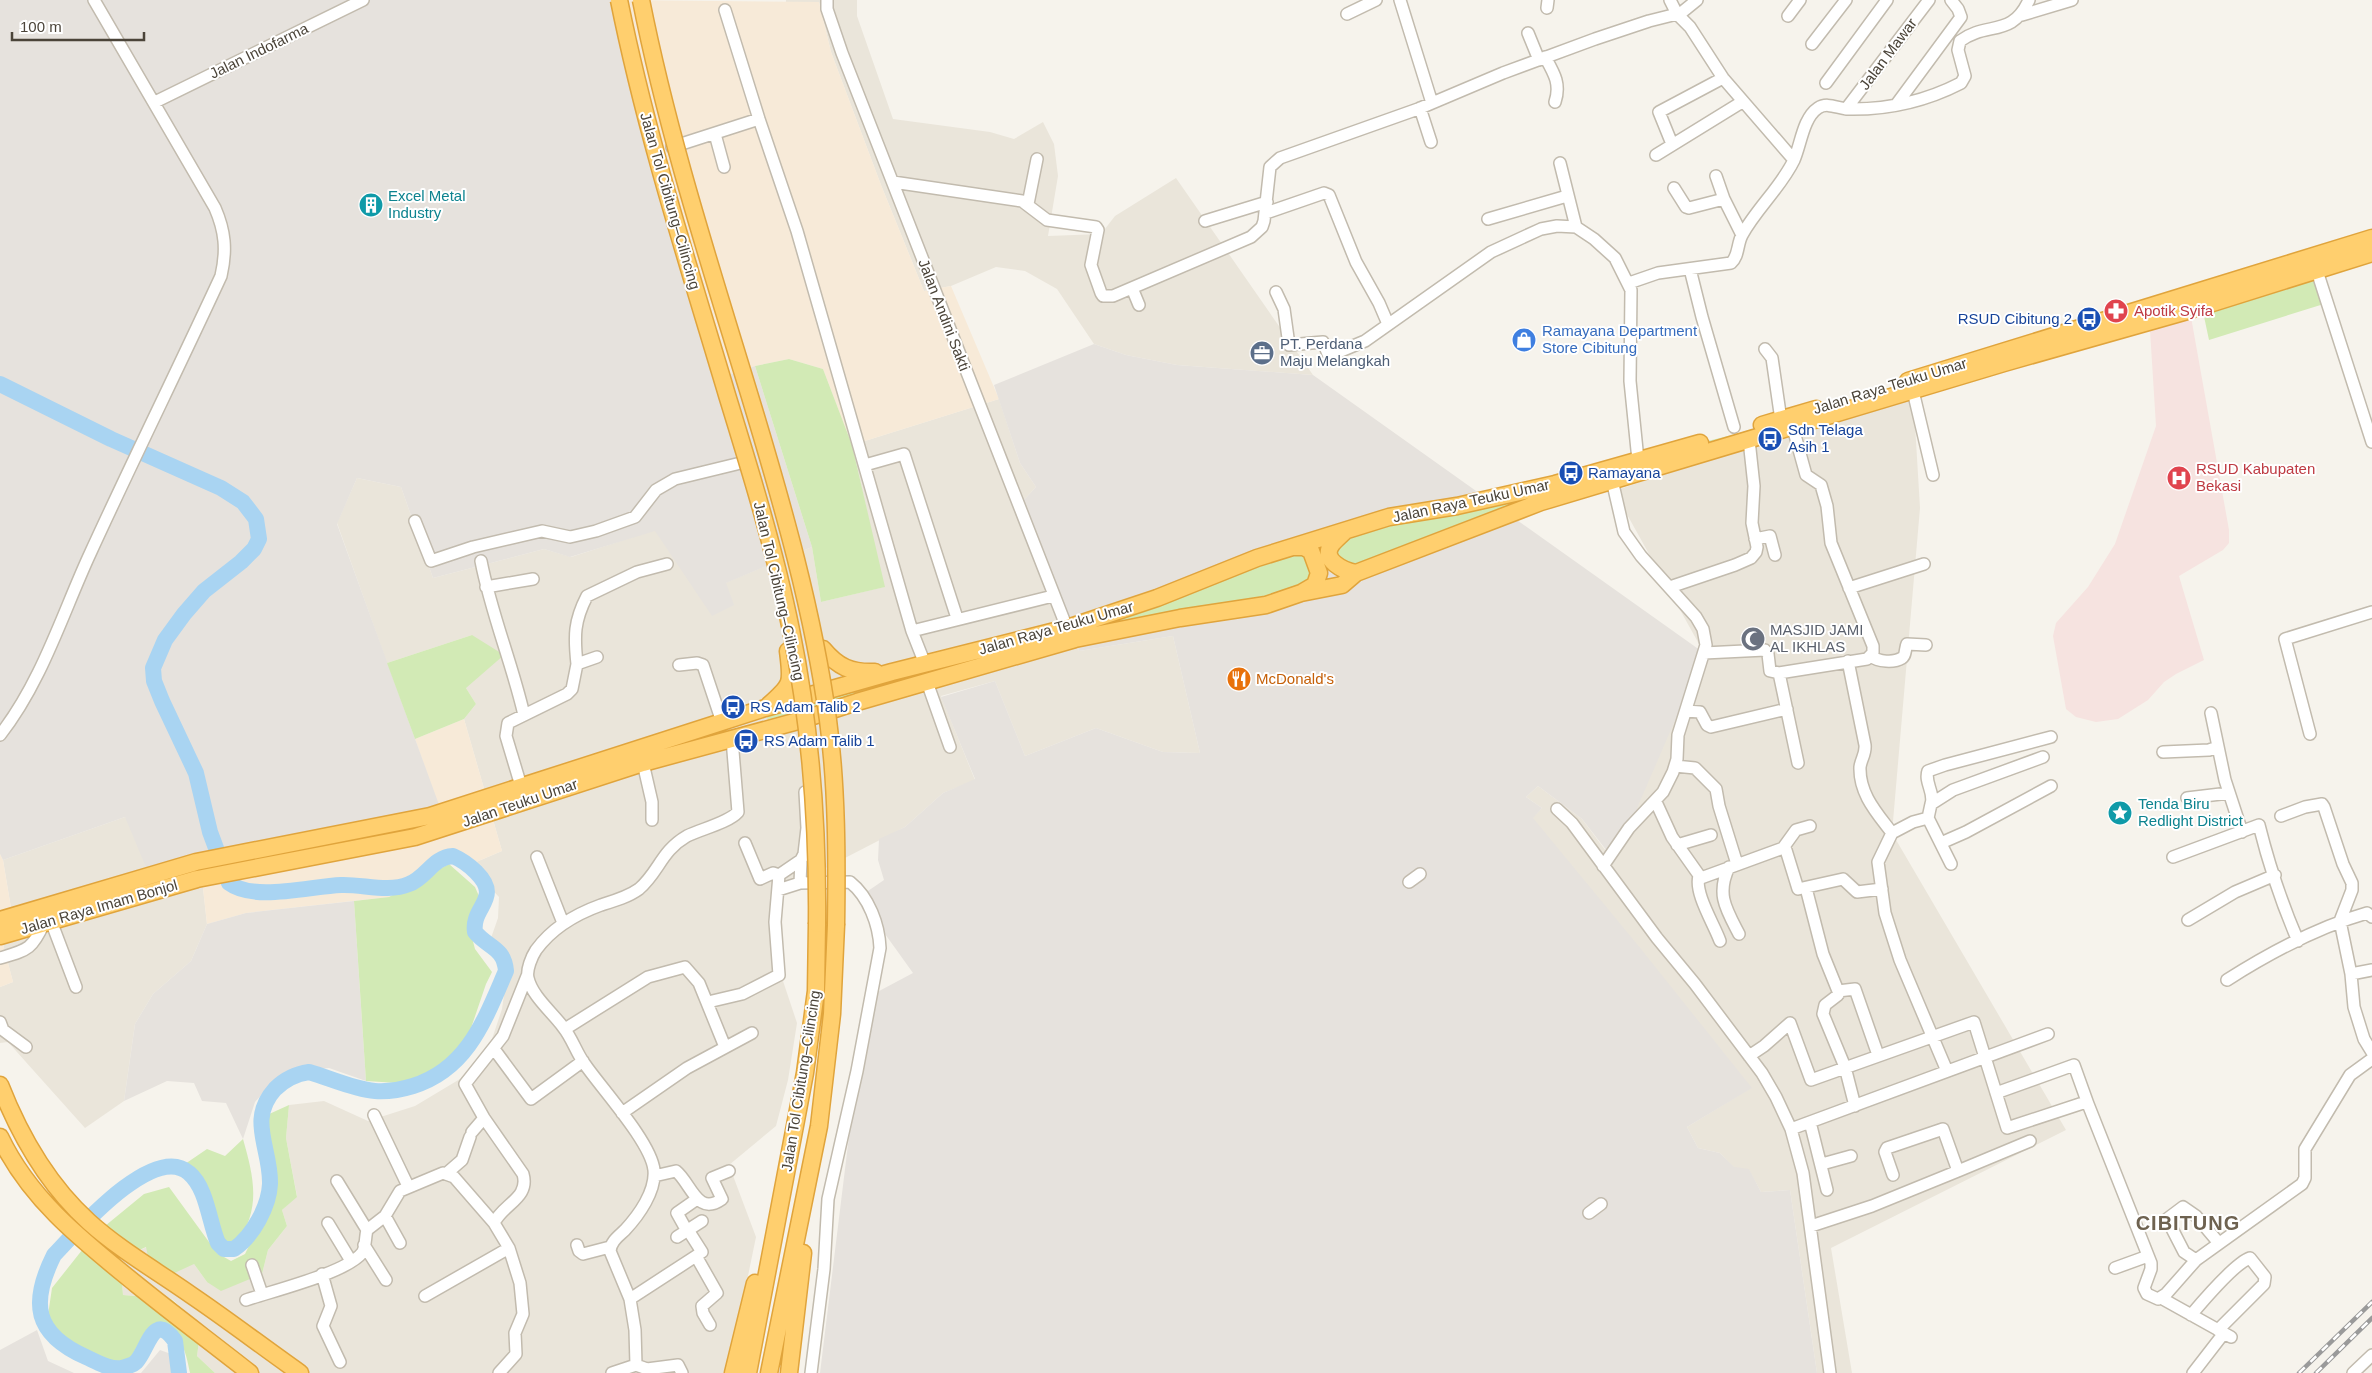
<svg xmlns="http://www.w3.org/2000/svg" width="2372" height="1373" font-family="Arial,sans-serif">
	<rect width="100%" height="100%" fill="#f6f3ec"/>
	<!-- residential -->
	<path fill="#eae5da" d="M786,0H857V16L893,119L990,132L1014,139L1043,122L1054,144L1058,176L1048,236L1101,234L1115,216L1176,178L1313,375L1177,365L1126,355L1094,344L1057,289L1025,271L996,267L951,286L924,291L881,185L831,52L819,2H786Z
		M1913,391L1920,508L1892,833L2066,1130L1831,1248L1852,1373H1817L1790,1190L1761,1192L1749,1170L1734,1168L1720,1153L1698,1148L1687,1127L1751,1088L1532,818L1542,808L1526,797L1538,786L1582,819L1609,855L1704,653L1614,491Z
		M999,399L1020,463L1036,487L1021,503L1079,651L1173,636L1200,753L1163,752L1096,728L1025,756L995,681L941,696L975,780L943,793L905,827L781,891L775,904L781,975L797,1023L788,1080L776,1126L729,1165L756,1237L728,1373H215L197,1356L201,1326L172,1299L123,1295L120,1259L147,1247L150,1266L194,1264L207,1282L262,1274L268,1250L287,1226L282,1210L297,1196L286,1138L289,1105L324,1101L368,1121L415,1106L460,1079L491,1042L502,1009L508,967L491,938L498,918L499,897L469,865L502,851L464,719L476,704L466,688L472,635L387,663L337,523L357,478L401,487L433,578L544,549L571,557L655,530L725,583L812,547L821,602L884,587L852,445Z
		M125,817L200,861L207,924L191,961L153,994L135,1024L124,1101L85,1128L8,1042L0,1043V987L13,982L0,933L13,920L3,860Z"/>
	<!-- commercial -->
	<path fill="#f7ead8" d="M616,0L819,2L831,52L881,185L924,291L951,286L999,399L852,445L823,369L789,359L755,366L715,379Z
		M464,719L502,851L469,865L449,864L389,897L246,913L207,924L200,861L441,813L415,739Z
		M0,854L3,860L13,920L0,925Z
		M0,933L13,982L0,987Z"/>
	<!-- industrial -->
	<path fill="#e6e2dd" d="M0,0H616L715,379L755,366L812,547L726,583L734,605L712,616L655,531L570,557L544,549L433,578L401,487L357,478L337,524L442,813L148,872L125,817L3,860L0,854Z
		M1094,344L1126,355L1177,365L1313,375L1704,653L1625,836L1610,855L1582,819L1538,786L1526,797L1542,808L1533,818L1641,949L1752,1088L1687,1127L1698,1148L1720,1153L1734,1167L1749,1169L1761,1192L1790,1190L1817,1373H820L866,998L913,973L875,920L865,893L884,880L878,860L879,839L905,827L943,793L975,779L941,697L995,681L1025,756L1096,728L1163,752L1200,753L1173,636L1079,651L1021,503L1036,487L1020,463L994,385Z
		M354,901L366,1081L329,1068L306,1070L271,1084L255,1102L243,1139L226,1103L202,1101L194,1083L167,1081L124,1101L135,1024L153,994L191,961L207,924L246,913Z
		M37,1330L48,1361L74,1373H0V1350Z
		M160,1350L171,1354L177,1373H141Z"/>
	<!-- medical -->
	<path fill="#f6e3e0" d="M2191,317L2229,530V543L2223,550L2179,576L2204,660L2176,674L2164,682L2148,700L2118,719L2096,722L2076,717L2066,709L2053,636L2056,623L2088,587L2115,544L2156,426L2150,330Z"/>
	<!-- green -->
	<path fill="#d2eab5" d="M2321,258L2327,303L2209,340L2202,307L1997,365L1345,571L1330,545L1345,531L1736,434Z
		M789,359L823,369L852,445L885,587L821,602L812,547L755,366Z
		M1304,547L1319,573L1301,593L1180,618L770,729L765,708L1067,628Z
		M472,635L504,655L466,688L476,704L464,719L415,739L387,663Z
		M449,864L475,887L482,903L470,930L475,949L492,972L486,984L470,1031L445,1066L413,1084L366,1081L354,901L389,897Z
		M289,1105L286,1138L297,1197L282,1210L287,1226L268,1250L262,1274L221,1291L207,1282L194,1264L157,1281L150,1266L146,1247L120,1259L123,1295L171,1299L201,1326L197,1356L215,1373H190C184,1343 179,1324 143,1336L127,1364L107,1369L61,1350L52,1337L47,1322L52,1288L94,1235L144,1194L169,1187L217,1253L231,1261L245,1254L267,1209L261,1130L267,1115Z
		M243,1139C254,1178 262,1210 235,1245H222L213,1228L201,1191L185,1164L207,1149L225,1156Z"/>
	<g fill="none" stroke-linecap="round" stroke-linejoin="round">
		<!-- river -->
		<path stroke="#a9d4f2" stroke-width="16" d="M0,384L111,439L221,488L243,502L256,519L259,539L254,549L241,562L204,591L184,614L165,640L153,668L154,681L162,701L196,773L210,832L229,883C254,902 311,886 341,885C363,884 388,893 409,884C426,878 433,857 453,856C462,860 469,865 476,872C503,899 471,906 475,932C488,948 504,947 506,971C485,1019 468,1069 413,1086C400,1090 389,1092 375,1091C353,1089 330,1078 309,1072C295,1074 285,1079 275,1089C247,1120 271,1148 270,1184C269,1206 253,1236 234,1249H224L218,1243C209,1222 207,1188 189,1173C154,1142 77,1231 54,1255C30,1303 34,1334 86,1357C97,1362 110,1370 122,1368C126,1367 133,1365 136,1362C148,1350 153,1310 175,1341L179,1373"/>
		<defs>
			<path id="minor" d="M827,0V9L842,53L1067,628
				M1400,0L1432,103
				M1670,0L1677,14L1690,27L1723,78L1794,160
				M1547,8L1548,0
				M725,10L759,119L797,231L912,631L925,664
				M1347,14L1376,0
				M2022,15L2072,0
				M1788,16L1800,0
				M1528,33L1539,60
				M1812,44L1846,0
				M1545,57C1554,73 1561,84 1555,102
				M1826,83L1887,0
				M155,102L363,0
				M1896,105L1961,17L1958,9L1951,0
				M1420,108L1431,142
				M1846,109L1929,0
				M715,134L724,167
				M1672,144L1659,112L1723,78
				M672,147L759,119
				M1656,155L1742,102
				M1560,163L1576,227L1594,239L1615,258L1631,290L1630,381L1638,460
				M1716,176L1724,199
				M893,182L1022,201L1047,220L1096,227L1098,230L1091,265L1101,293L1103,296H1113L1251,237L1262,227L1264,221L1270,167L1280,158L1418,109L1503,73L1595,39L1649,21L1681,13L1697,0
				M1674,188L1686,207L1689,208L1724,199L1742,235
				M1028,204L1037,159
				M1266,213L1324,193L1329,195L1356,262L1379,303L1388,324
				M1488,219L1567,196
				M1205,221L1267,202
				M2318,264L2317,271L2372,442
				M1690,269L1702,317L1734,427
				M1629,283L1658,273L1731,263C1739,256 1737,244 1742,235C1757,208 1781,187 1794,160C1801,144 1803,118 1818,108C1827,102 1837,108 1847,109C1887,110 1926,101 1961,83L1965,76L1958,50L1960,41C1987,21 2012,38 2029,0
				M1132,288L1139,305
				M1276,292L1284,309L1289,345L1323,342L1329,356L1365,341L1491,252L1541,229L1557,226L1576,227
				M1765,349L1772,358L1781,420
				M1913,391L1933,475
				M865,465L904,454L957,618
				M415,521L431,561L473,547L542,531L570,537L596,531L635,517L656,490L675,479L749,461
				M1755,539L1770,536L1775,555
				M481,561C491,613 512,663 524,715
				M486,587L533,579
				M1670,587L1735,565L1751,558L1756,552L1757,547L1752,523L1754,486L1749,440
				M1849,588L1924,564
				M912,631L1053,596
				M1704,653L1765,650L1768,654L1770,671L1779,673L1798,763
				M1871,656C1878,662 1894,663 1902,658C1906,656 1905,648 1907,644L1926,645
				M1848,661L1865,745C1866,754 1861,759 1860,767C1859,794 1877,813 1892,833L1878,862L1885,913L1900,960L1947,1071
				M577,664C574,636 574,621 587,596L637,572L667,564
				M679,665L697,663L703,665L722,722
				M1779,673L1867,659L1873,653V646L1831,543L1827,506L1821,485L1806,475L1793,428
				M927,682L950,747
				M1686,711L1700,712L1707,725L1711,727L1787,709
				M2211,713L2225,780L2242,832
				M2310,734L2285,639L2372,612
				M0,735C41,683 62,615 89,556C132,462 178,369 221,276C227,250 225,231 215,208L94,0
				M2163,752L2209,750L2218,747
				M643,763L652,802V820
				M1675,766L1695,768L1716,789L1719,806L1737,864
				M521,786L506,736L508,723L567,694L572,689L577,664L597,657
				M2187,798L2229,793
				M1656,802L1672,837L1701,878L1783,848L1796,830L1810,826
				M1931,804C1935,793 1924,782 1928,771L1945,765L2051,737
				M1557,809L1572,823L1657,938L1695,984L1762,1073L1776,1097L1791,1129L1803,1173L1830,1373
				M2281,816L2305,807L2322,804L2324,807L2343,864L2352,883V890L2340,921L2351,974L2354,1007L2364,1039L2372,1052
				M1928,818L1951,864
				M1892,833L1913,822L1928,818L1931,804L1953,790L2043,757
				M745,843L760,879L773,873L779,875
				M1941,843L1966,832L2051,786
				M1677,845L1711,835
				M1783,848L1786,850L1798,889L1843,879L1857,892L1882,889
				M537,857L563,923
				M2173,857L2259,825C2269,865 2282,904 2298,941
				M1603,866L1629,828L1663,792L1673,772L1677,759L1678,735L1706,645L1703,629L1696,617L1641,556L1624,532L1612,480
				M1729,867C1716,894 1726,909 1739,934
				M1699,876C1694,893 1714,924 1720,941
				M1409,882L1420,874
				M800,883L801,860L804,854L807,828L805,792
				M1806,888L1823,954L1838,991V995L1825,1005L1823,1014L1845,1067L1855,1106
				M778,890L800,883L850,882C869,897 879,925 880,948L857,1071L828,1199L824,1269L811,1373
				M2188,920L2235,892L2275,875
				M51,921L76,987
				M0,958C27,950 32,950 44,923
				M2351,974L2372,970
				M2227,980C2271,952 2318,927 2367,913L2372,917
				M1838,991L1855,989L1878,1055
				M708,1002L742,994L779,975L775,922L779,875L801,860
				M0,1022L3,1030L26,1047
				M565,1029L648,977L685,967L699,983L725,1047
				M494,1049L531,1099L583,1061
				M1749,1056L1764,1046L1790,1023L1811,1080L1974,1022L2007,1128L2083,1103L2088,1104L2151,1263V1269L2144,1288L2147,1294L2158,1299L2166,1294L2196,1260L2302,1184L2305,1178V1149L2350,1075L2372,1059
				M1996,1093L2074,1065L2088,1104
				M622,1113L687,1068L752,1033
				M374,1115L408,1186
				M1810,1122L1827,1190
				M1791,1129L2048,1034
				M472,1132L484,1118
				M1822,1164L1851,1156
				M1958,1171L2030,1141
				M447,1173L462,1160L470,1137
				M654,1176L676,1171C691,1183 697,1217 722,1199L712,1178L729,1171
				M337,1181L367,1230
				M1589,1213L1601,1204
				M385,1216L400,1243
				M328,1223L351,1261
				M1811,1226L1872,1206L1958,1171L1943,1129L1887,1148L1885,1152L1893,1175
				M688,1230L702,1252L696,1256
				M687,1231L677,1213L697,1199
				M677,1237L702,1221
				M364,1245L386,1280
				M577,1245L579,1251L583,1254L610,1247
				M2196,1260L2184,1252L2167,1219L2183,1207L2196,1216L2218,1242
				M252,1265L262,1294
				M2115,1268L2148,1256
				M322,1274L331,1306L323,1326L340,1362
				M425,1296L509,1248
				M2161,1298L2231,1337
				M630,1299L696,1256L717,1293L702,1306L703,1313L710,1325
				M246,1300C272,1291 346,1273 362,1253C366,1248 365,1237 367,1230L385,1216L400,1191L443,1173L454,1177L494,1223
				M2191,1315C2202,1302 2235,1263 2250,1258L2265,1277L2264,1284L2218,1330
				M636,1365L635,1330L630,1299L610,1251C611,1241 619,1236 625,1230C639,1215 656,1191 654,1170C651,1142 601,1088 584,1063C576,1052 572,1038 563,1027C552,1012 532,996 528,978C526,970 532,956 536,950C552,928 576,914 601,905C614,901 628,897 639,889C659,872 661,851 687,836C701,829 728,823 738,812L732,739
				M499,1373L516,1354L515,1333L523,1314L520,1283L509,1248L494,1223C503,1204 530,1198 523,1174L484,1118L465,1084L503,1036L527,976
				M612,1373L636,1365L647,1369L678,1365L682,1373
				M2193,1373L2224,1333
				M2353,1373L2372,1355"/>
			<path id="highway" d="M1908,381L2372,238
				M1762,425L1816,409
				M1344,532C1340,536 1335,540 1332,544C1320,560 1344,571 1356,573
				M1294,547H1304L1311,551L1319,573L1315,585L1303,592
				M823,649C838,667 851,673 875,672
				M769,705C793,684 792,683 788,651
				M0,920L196,862L430,816L765,708L892,672L1067,628L1157,598L1257,558L1389,517L1457,506L1555,484L1700,443
				M0,936L197,879L415,837L643,763L798,721L857,702L1075,639L1180,618L1266,605L1301,593L1342,585L1356,573L1541,502L2004,363L2187,311L2372,253
				M0,1085C20,1136 48,1185 89,1222C120,1250 157,1271 191,1295C228,1320 263,1347 300,1373
				M0,1137C30,1200 83,1241 136,1284C173,1314 212,1343 250,1373
				M733,1373L755,1283
				M748,1373L805,1073L816,991L817,924
				M769,1373L819,1126L832,1014L836,925
				M789,1373L803,1253"/>
		</defs>
		<!-- minor casing -->
		<use href="#minor" stroke="#c2bbae" stroke-width="14"/>
		<!-- highway casing -->
		<use href="#highway" stroke="#e0a43c" stroke-width="19"/>
		<!-- minor -->
		<use href="#minor" stroke="#fff" stroke-width="11"/>
		<!-- highway -->
		<use href="#highway" stroke="#ffcf6e" stroke-width="16"/>
		<defs>
			<path id="rail" d="M2299,1373L2372,1302
				M2316,1373L2372,1318"/>
		</defs>
		<!-- rail casing -->
		<use href="#rail" stroke="#9a9a9a" stroke-width="4.5"/>
		<!-- rail -->
		<use href="#rail" stroke="#fff" stroke-width="2.5" stroke-dasharray="8" stroke-linecap="butt"/>
		<defs>
			<path id="highway-bridge" d="M619,0C646,134 688,264 727,395C751,473 775,551 791,630C811,728 818,825 817,924
				M641,0C668,136 711,268 751,400C783,506 813,611 828,720C837,788 837,858 836,925"/>
		</defs>
		<!-- highway-bridge casing -->
		<use href="#highway-bridge" stroke="#e0a43c" stroke-width="19" stroke-linecap="butt"/>
		<!-- highway-bridge -->
		<use href="#highway-bridge" stroke="#ffcf6e" stroke-width="16"/>
	</g>
	<!-- icons -->
	<defs>
		<symbol id="building-disc" viewBox="-11 -11 22 22"><circle r="9.5" fill="#0f9aa8" stroke="#fff"/><path d="M-4-6H4V6H1V3H-1V6H-4ZM-2.5-4.3h1.7v1.8h-1.7ZM.8-4.3h1.7v1.8H.8ZM-2.5-1h1.7V.8h-1.7ZM.8-1h1.7V.8H.8Z" fill="#fff"/></symbol>
		<symbol id="pharmacy-disc" viewBox="-11 -11 22 22"><circle r="9.5" fill="#e0444e" stroke="#fff"/><path d="M-2-6h4v4h4v4h-4v4h-4v-4h-4v-4h4Z" fill="#fff"/></symbol>
		<symbol id="bus-disc" viewBox="-11 -11 22 22"><circle r="9.5" fill="#1a4fb4" stroke="#fff"/><path d="M-5-6H5V4H4V6H2V4H-2V6H-4V4H-5ZM-3.5-4V0h7V-4ZM-3.5 1.2v1.5H-2V1.2ZM2 1.2v1.5H3.5V1.2Z" fill="#fff"/></symbol>
		<symbol id="shop-disc" viewBox="-11 -11 22 22"><circle r="9.5" fill="#3f7fe0" stroke="#fff"/><path d="M-5-2.5h2.3a2.7 3.5 0 0 1 5.4 0H5L5.5 6h-11ZM-1.5-2.5h3a1.5 2.3 0 0 0-3 0Z" fill="#fff"/></symbol>
		<symbol id="office-disc" viewBox="-11 -11 22 22"><circle r="9.5" fill="#5c6f8a" stroke="#fff"/><path d="M-6-3h4V-5.5h4V-3h4V5H-6ZM-1-4.5V-3h2v-1.5ZM-6 0V1H6V0Z" fill="#fff"/></symbol>
		<symbol id="hospital-disc" viewBox="-11 -11 22 22"><circle r="9.5" fill="#e0444e" stroke="#fff"/><path d="M-5-5h3v3.5h4V-5h3V5h-3V1.5h-4V5h-3Z" fill="#fff"/></symbol>
		<symbol id="mosque-disc" viewBox="-11 -11 22 22"><circle r="9.5" fill="#6b7280" stroke="#fff"/><path d="M3.5-4.9A6 6 0 1 0 3.5 4.9A5 5 0 1 1 3.5-4.9Z" fill="#fff"/></symbol>
		<symbol id="restaurant-disc" viewBox="-11 -11 22 22"><circle r="9.5" fill="#e8710a" stroke="#fff"/><path d="M-5-6h1v4h1v-4h1v4h1v-4h1v5L-1.5 .5V6h-2V.5L-5-1ZM5-6V6H3V1.5H1.5Q1.5-4 5-6Z" fill="#fff"/></symbol>
		<symbol id="sight-disc" viewBox="-11 -11 22 22"><circle r="9.5" fill="#0f9aa8" stroke="#fff"/><path d="M0-6L1.8-2.2L6-1.7L2.9 1.2L3.7 5.4L0 3.3L-3.7 5.4L-2.9 1.2L-6-1.7L-1.8-2.2Z" fill="#fff"/></symbol>
	</defs>
	<g fill-rule="evenodd">
		<use href="#building-disc" x="357" y="191" width="28" height="28"/>
		<use href="#pharmacy-disc" x="2102" y="297" width="28" height="28"/>
		<use href="#bus-disc" x="2075" y="305" width="28" height="28"/>
		<use href="#shop-disc" x="1510" y="326" width="28" height="28"/>
		<use href="#office-disc" x="1248" y="339" width="28" height="28"/>
		<use href="#bus-disc" x="1756" y="425" width="28" height="28"/>
		<use href="#bus-disc" x="1557" y="459" width="28" height="28"/>
		<use href="#hospital-disc" x="2165" y="464" width="28" height="28"/>
		<use href="#mosque-disc" x="1739" y="625" width="28" height="28"/>
		<use href="#restaurant-disc" x="1225" y="665" width="28" height="28"/>
		<use href="#bus-disc" x="719" y="693" width="28" height="28"/>
		<use href="#bus-disc" x="732" y="727" width="28" height="28"/>
		<use href="#sight-disc" x="2106" y="799" width="28" height="28"/>
	</g>
	<g text-anchor="middle" stroke-width="4" stroke-linejoin="round" paint-order="stroke">
		<!-- street labels -->
		<g font-size="15" fill="#4b4439" stroke="#fff">
			<text transform="translate(259 51) rotate(-26)" y="5">Jalan Indofarma</text>
			<text transform="translate(1888 54) rotate(-53)" y="5">Jalan Mawar</text>
			<text transform="translate(670 201) rotate(74)" y="5">Jalan Tol Cibitung–Cilincing</text>
			<text transform="translate(944 315) rotate(69)" y="5">Jalan Andini Sakti</text>
			<text transform="translate(1890 386) rotate(-17)" y="5">Jalan Raya Teuku Umar</text>
			<text transform="translate(1471 501) rotate(-12)" y="5">Jalan Raya Teuku Umar</text>
			<text transform="translate(779 591) rotate(77)" y="5">Jalan Tol Cibitung–Cilincing</text>
			<text transform="translate(1056 628) rotate(-16)" y="5">Jalan Raya Teuku Umar</text>
			<text transform="translate(520 803) rotate(-19)" y="5">Jalan Teuku Umar</text>
			<text transform="translate(99 907) rotate(-16)" y="5">Jalan Raya Imam Bonjol</text>
			<text transform="translate(801 1081) rotate(-81)" y="5">Jalan Tol Cibitung–Cilincing</text>
		</g>
		<!-- culture labels -->
		<g font-size="15" fill="#0d838f" stroke="#fff" text-anchor="start">
			<text x="388" y="201">Excel Metal<tspan x="388" dy="17">Industry</tspan></text>
			<text x="2138" y="809">Tenda Biru<tspan x="2138" dy="17">Redlight District</tspan></text>
		</g>
		<!-- health labels -->
		<g font-size="15" fill="#be3a42" stroke="#fff" text-anchor="start">
			<text x="2134" y="316">Apotik Syifa</text>
			<text x="2196" y="474">RSUD Kabupaten<tspan x="2196" dy="17">Bekasi</tspan></text>
		</g>
		<!-- transit labels -->
		<g font-size="15" fill="#164399" stroke="#fff" text-anchor="start">
			<text x="2072" y="324" text-anchor="end">RSUD Cibitung 2</text>
			<text x="1788" y="435">Sdn Telaga<tspan x="1788" dy="17">Asih 1</tspan></text>
			<text x="1588" y="478">Ramayana</text>
			<text x="750" y="712">RS Adam Talib 2</text>
			<text x="764" y="746">RS Adam Talib 1</text>
		</g>
		<!-- shop labels -->
		<g font-size="15" fill="#366cbe" stroke="#fff" text-anchor="start">
			<text x="1542" y="336">Ramayana Department<tspan x="1542" dy="17">Store Cibitung</tspan></text>
		</g>
		<!-- service labels -->
		<g font-size="15" fill="#4e5e75" stroke="#fff" text-anchor="start">
			<text x="1280" y="349">PT. Perdana<tspan x="1280" dy="17">Maju Melangkah</tspan></text>
		</g>
		<!-- worship labels -->
		<g font-size="15" fill="#5b616d" stroke="#fff" text-anchor="start">
			<text x="1770" y="635">MASJID JAMI<tspan x="1770" dy="17">AL IKHLAS</tspan></text>
		</g>
		<!-- food labels -->
		<g font-size="15" fill="#c56008" stroke="#fff" text-anchor="start">
			<text x="1256" y="684">McDonald's</text>
		</g>
		<!-- district labels -->
		<g font-size="20" font-weight="bold" letter-spacing="1" fill="#6e6250" stroke="#fff">
			<text x="2188" y="1230">CIBITUNG</text>
		</g>
	</g>
	<!-- scale -->
	<path d="M12 32v8h132v-8" fill="none" stroke="#4b4439" stroke-width="2.5"/>
	<text x="20" y="32" font-size="15" fill="#4b4439" stroke="#ffffff" stroke-width="4" paint-order="stroke">100 m</text>
</svg>
